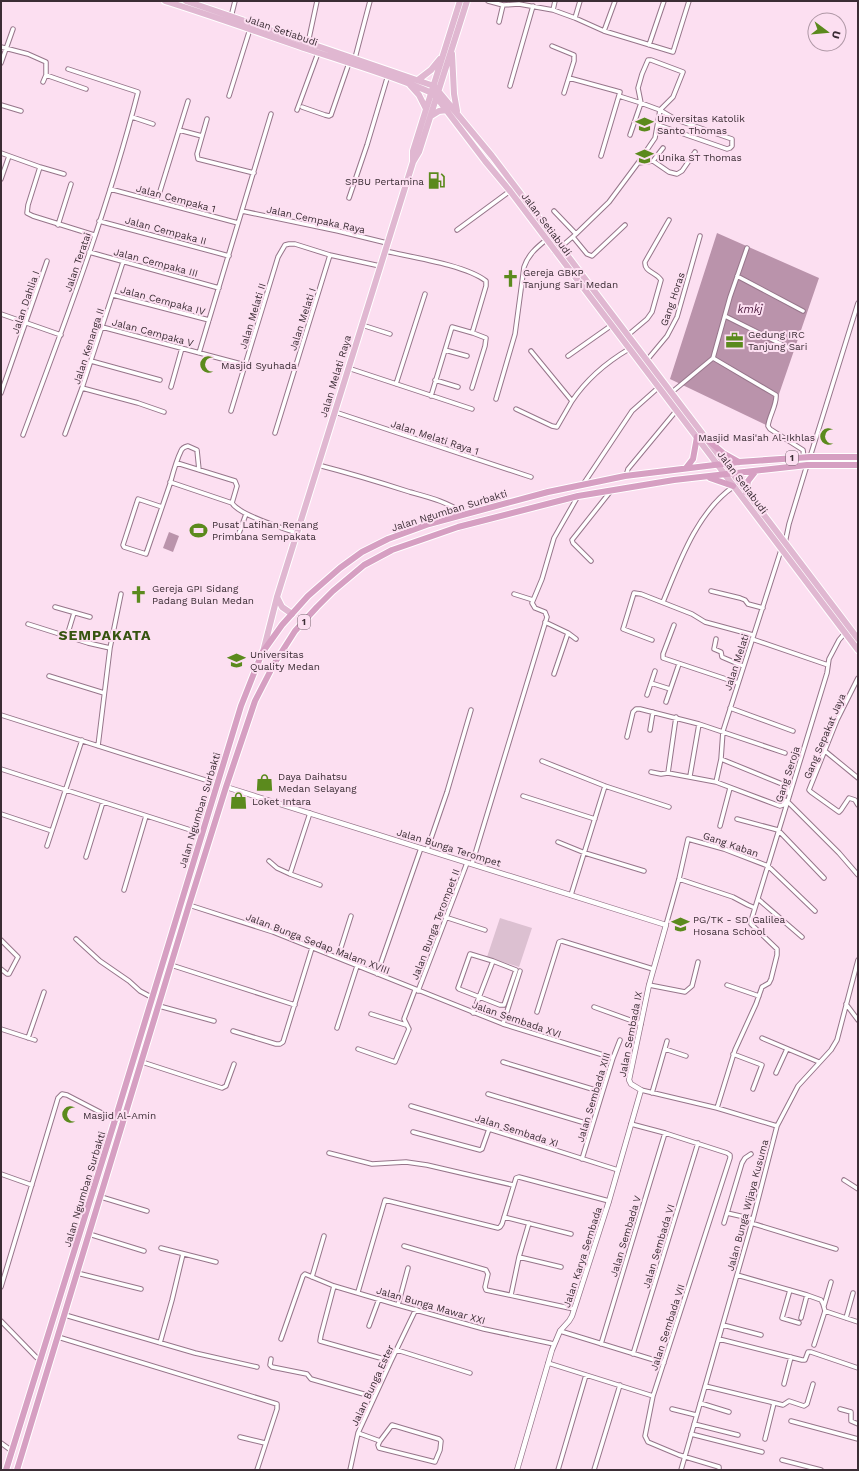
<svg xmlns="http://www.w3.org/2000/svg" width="859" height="1471" font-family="'Work Sans',sans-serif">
	<rect width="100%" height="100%" fill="#fcdff1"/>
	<!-- green -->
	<path fill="#dcc0d1" d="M500,918L532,928L519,967L487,957Z"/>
	<!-- water -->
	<path fill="#ba93ab" d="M717,233L819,278L768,426L670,379Z
		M169,532L179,536L173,552L163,548Z"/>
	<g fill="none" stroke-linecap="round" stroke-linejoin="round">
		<defs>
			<path id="minor" d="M488,1L503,5L519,4L553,10L575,18L604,31L673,52L689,1
				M553,10L555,1
				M231,17L235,1
				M575,18L580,1
				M499,22L503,5
				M604,31L615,1
				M308,43L317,1
				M649,45L664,1
				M552,46L574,55V61L564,93
				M1,47L28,54L46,62V75L43,82
				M355,58L370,1
				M1,63L13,29
				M46,75L86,89
				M569,78L620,92L601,156
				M510,86L533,6
				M229,96L250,29
				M1,105L21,111
				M302,107L325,115L329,116L331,115L349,63
				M297,110L318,53
				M132,117L153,124
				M207,119L197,154L198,159L254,173
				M179,130L202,136
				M630,135L641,103L638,88L642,74L648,60H651L683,72L673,97L660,110L677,120L732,139V146L730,148L727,149L658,125
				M1,153L40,167L64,174
				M653,161L663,148
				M638,163L653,161L669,172L677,174L682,171L695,152
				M40,167L28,205L27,213L33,216L94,235
				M1,179L9,156
				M110,189L238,223
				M349,198L367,145L388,75
				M157,201L188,101
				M242,211L338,231L387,243
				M554,211L576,234
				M99,221L229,256
				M58,225L71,184
				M457,230L510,191
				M573,237L587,254L592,256L625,225
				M385,251C411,257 466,265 486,281V286L473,330
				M89,252L219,288
				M555,252L576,234L609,202L638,163L655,138L660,110L641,103L619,96
				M737,276L803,311
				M113,295L209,320
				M1,314L61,335
				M725,316L789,348
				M362,325L390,334
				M102,327L245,365
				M628,335L647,319L652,312L661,280C656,272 644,272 645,262L669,220
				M445,350L467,356
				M531,351L572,401C586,380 607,362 629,349
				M199,353L271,114
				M568,356L612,325
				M713,358L776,395C777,405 769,416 768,426L770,429L803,450L804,458
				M647,360L667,336L677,317L700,236
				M91,361L160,380
				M348,368L472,409
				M435,380L458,387
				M396,384L425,294
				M171,387L182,348
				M82,388L138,403L164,412
				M672,392L713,358L730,297L747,248
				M1,393L47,261
				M431,396L452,327L473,333L486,338L485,346L472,388
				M496,399L515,334L524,267C528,255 536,248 546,240
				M516,409L552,426L557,427L572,401
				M231,411L278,257L285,245L289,244H295L330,255L380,266
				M335,412L531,477
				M275,433L330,255
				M65,434L82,388L123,262
				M23,435C65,323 108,209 138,92L68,69
				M810,457L858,303
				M177,463L235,481L237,486L232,503
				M318,465C349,473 379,482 410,492C428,497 449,502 464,514
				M626,476L628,469L676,411
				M170,482L232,503C239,515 282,528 297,533
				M584,483L632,411L659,387
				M162,507L138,499L123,545L124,547L146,554C154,531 162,507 170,484C173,473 176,461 181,451C182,448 184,447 188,446L197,450L199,470
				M238,536L246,514
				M785,543L789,524L807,465
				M591,561L573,543L572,540L610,492
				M711,591L740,598L745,600L748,604L763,608
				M514,594L533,600
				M663,602C679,563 697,512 733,487
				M55,607L90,617
				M545,622L568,633L576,639
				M28,624L88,643L110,648
				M674,625L663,654V658L738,683
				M67,636L74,613
				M716,639L714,649L721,652L722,657L743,666
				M752,639L828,665
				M652,640L623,629L634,593L641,594L692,614L705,622L753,635
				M554,674L568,633
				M49,676L104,693
				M858,678L837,720L809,790L811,792L839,812L841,810L849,798L855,800L858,805
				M651,683L670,689
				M647,695L655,671
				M666,702L679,664
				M730,708L793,731
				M1,715L218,784
				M650,730L653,712
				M627,737L633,712L636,709H640L699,724L785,753
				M98,746L110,648L121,594
				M825,751L858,778
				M721,759L787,786L788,787L787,793
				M542,761L605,786L669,807
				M1,769L203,834
				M651,772L661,774L668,773L716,782L780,806L783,805L785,800
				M668,773L676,717
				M690,776L699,724
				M716,782L721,759L723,731L781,550
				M523,796L595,819
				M787,801L839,853L858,875
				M310,813L290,874L320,885
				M1,814L52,831
				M737,819L778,830L824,878
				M720,826L730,788
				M558,842L585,853L644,871
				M47,846L82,740
				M427,850L447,792L471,710
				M86,857L103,802
				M269,861L277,868L290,874
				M472,864L547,617L545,612L535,608L532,603L542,579L554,538L578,496
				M679,879L733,897L748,905L755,908
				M124,890L146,816
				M571,895L605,786
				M758,899L802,937
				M189,905L273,932L503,1024L613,1058
				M445,917L485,930
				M666,925L679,879L688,839L724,849L768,866L815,911
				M76,939L100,961L129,981L140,991L153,998
				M1,940L18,957L9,974H7L1,969
				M338,957L351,916
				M171,965L295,1005
				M377,974L421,848
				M649,985L685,992L692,986L698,962
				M727,985L759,996
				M418,991L467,863
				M846,1004L858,1020
				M159,1006L214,1021
				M594,1007L641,1024
				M537,1012L559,942L562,941L653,969
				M473,1013L493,961L516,970L504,1005H500L459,989L458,988L470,954L493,961
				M371,1014L406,1025
				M503,1024L520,971
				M337,1028L357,966
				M1,1029L35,1040
				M233,1031L276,1044H280L283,1042L312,948
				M28,1038L44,992
				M762,1038L819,1062
				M358,1049L395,1062L409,1029L404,1019L415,990
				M665,1049L686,1056
				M733,1054L762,1065L753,1089
				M142,1062L222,1088L226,1086L234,1064
				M503,1062L602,1092
				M776,1073L787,1049
				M641,1090L717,1108L777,1126
				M652,1093L667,1041
				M488,1094L592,1125
				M411,1106L489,1129L618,1170
				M717,1108L735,1050L756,1004L762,987L769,983L771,979L777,955V949L751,924V921L827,673L829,659L839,640L845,633
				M631,1124L665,1133L727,1153L730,1155V1158L653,1396L645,1436L648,1442L679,1455L719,1467V1470
				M413,1132L480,1150L482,1149L489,1129
				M329,1153L372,1164L406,1162L427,1165L513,1185
				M582,1159L613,1058L620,1040
				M1,1174L32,1185
				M844,1180L858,1189
				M101,1197L147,1211
				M727,1213L753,1219
				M504,1217L571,1234
				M724,1223L742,1163L745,1158L751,1154
				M751,1223L836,1249
				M89,1234L144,1251
				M404,1246L486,1270L488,1274L485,1287L486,1290L574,1309
				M161,1248L216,1262
				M519,1257L561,1267
				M77,1273L141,1289
				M737,1275L807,1295L821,1300L823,1304L825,1311L858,1322
				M312,1277L324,1236
				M334,1286L321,1335L320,1341L391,1361
				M1,1287L58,1098L62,1094L67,1095L123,1124
				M790,1290L782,1318L799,1323
				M358,1292L385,1200L498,1228L500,1227L502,1224L516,1178L519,1177L609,1201
				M511,1295L519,1257L529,1223
				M398,1305L408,1268
				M824,1306L831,1282
				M65,1315L195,1353L257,1367
				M801,1318L807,1295
				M846,1318L853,1293
				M1,1321L36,1357L40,1360
				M723,1325L761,1335
				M369,1326L379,1299
				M560,1331L664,1363
				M58,1337L277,1404V1409L257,1470
				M281,1339L303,1276L305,1274L334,1286L398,1305L484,1329L554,1344
				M719,1339L802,1360H805L808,1352H811L858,1368
				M160,1343L172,1300L183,1254
				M601,1344L665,1133
				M814,1345L825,1311
				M397,1350L470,1373
				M633,1354L698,1143
				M271,1359L270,1365L272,1367L307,1374L311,1379L374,1397
				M548,1363L653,1396
				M784,1384L791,1357
				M705,1386L783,1405L789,1401L804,1406L807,1404L813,1384
				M700,1403L729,1412
				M672,1409L696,1415
				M840,1409L851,1412V1421L858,1424
				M791,1421L858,1439
				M694,1424L738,1435
				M358,1433L380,1441L392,1425L439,1439L441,1441L440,1450L435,1462L379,1448L378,1445L380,1441
				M691,1434L762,1452
				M240,1437L265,1443
				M765,1439L774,1403
				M1,1443L12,1451
				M782,1460L821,1470
				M350,1470L358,1433L391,1361L416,1309
				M558,1470L586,1375
				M594,1470L620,1385
				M681,1470L753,1219L777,1126L798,1086L831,1050L837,1040L858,960"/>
			<path id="tertiary" d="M226,787L666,925L649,985L629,1080L631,1084L641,1090L609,1201L572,1316L569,1321L560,1331L552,1350L517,1470"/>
			<path id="primary" d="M165,1C216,17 266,35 316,52C355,65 394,76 432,93L437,98L485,161L510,191L858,650
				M186,1L434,86L492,156L858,639
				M452,54L454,94L457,111
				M418,80L431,70L440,59
				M410,85L419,95L426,109
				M431,116L439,111L447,110
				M413,162V151L460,1
				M277,597L282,607L292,614
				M263,652L277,597L413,162L419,152L467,1"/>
			<path id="trunk" d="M709,441L723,453L739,462
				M686,468L693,459L697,437
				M710,478L733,486
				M746,492L748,481L755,472
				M6,1470L115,1120L241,706L262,653L282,625L308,596L340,568L362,552L388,539L429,524L548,492L625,476L739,462L810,457H858
				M17,1470L189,905L226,787L255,701L274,664L295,631L317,607L333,591L364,565L392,550L458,527L578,496L674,480L807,465H858"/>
		</defs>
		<!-- minor casing -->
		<use href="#minor" stroke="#96758a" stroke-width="5.5"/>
		<!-- tertiary casing -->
		<use href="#tertiary" stroke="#96758a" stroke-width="6"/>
		<!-- primary casing -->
		<use href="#primary" stroke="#fff" stroke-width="8"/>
		<!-- trunk casing -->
		<use href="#trunk" stroke="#fff" stroke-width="8"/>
		<!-- minor -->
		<use href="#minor" stroke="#fff" stroke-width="3.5"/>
		<!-- tertiary -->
		<use href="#tertiary" stroke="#fff" stroke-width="4.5"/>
		<!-- primary -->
		<use href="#primary" stroke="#e0b7d1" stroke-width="6"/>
		<!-- trunk -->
		<use href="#trunk" stroke="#d69fc2" stroke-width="6"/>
	</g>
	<!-- icons -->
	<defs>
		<symbol id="university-bare" viewBox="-9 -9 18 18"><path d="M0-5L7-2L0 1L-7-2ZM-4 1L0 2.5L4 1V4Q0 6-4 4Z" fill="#5b8a1d" stroke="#fcdff1" stroke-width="2.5" paint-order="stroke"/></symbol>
		<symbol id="fuel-bare" viewBox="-9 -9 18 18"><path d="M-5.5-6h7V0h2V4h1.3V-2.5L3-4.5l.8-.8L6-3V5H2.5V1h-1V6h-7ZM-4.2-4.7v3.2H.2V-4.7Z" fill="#5b8a1d" stroke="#fcdff1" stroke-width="2.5" paint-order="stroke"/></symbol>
		<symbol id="church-bare" viewBox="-9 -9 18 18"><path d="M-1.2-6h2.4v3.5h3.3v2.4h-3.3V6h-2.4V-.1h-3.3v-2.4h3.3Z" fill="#5b8a1d" stroke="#fcdff1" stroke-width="2.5" paint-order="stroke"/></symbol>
		<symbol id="office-bare" viewBox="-9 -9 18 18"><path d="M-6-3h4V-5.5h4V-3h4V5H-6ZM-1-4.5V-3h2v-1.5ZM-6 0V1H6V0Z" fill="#5b8a1d" stroke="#fcdff1" stroke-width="2.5" paint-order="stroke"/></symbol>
		<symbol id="mosque-bare" viewBox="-9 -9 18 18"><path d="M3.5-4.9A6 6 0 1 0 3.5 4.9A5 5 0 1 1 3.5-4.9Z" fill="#5b8a1d" stroke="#fcdff1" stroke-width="2.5" paint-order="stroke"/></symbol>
		<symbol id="stadium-bare" viewBox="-9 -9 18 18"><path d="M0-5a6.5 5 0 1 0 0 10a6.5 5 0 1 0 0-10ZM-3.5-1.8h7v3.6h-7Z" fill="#5b8a1d" stroke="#fcdff1" stroke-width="2.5" paint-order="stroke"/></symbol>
		<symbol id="shop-bare" viewBox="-9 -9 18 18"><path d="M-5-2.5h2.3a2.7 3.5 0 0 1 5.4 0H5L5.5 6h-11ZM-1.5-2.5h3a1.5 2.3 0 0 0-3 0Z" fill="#5b8a1d" stroke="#fcdff1" stroke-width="2.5" paint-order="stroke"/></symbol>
		<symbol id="school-bare" viewBox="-9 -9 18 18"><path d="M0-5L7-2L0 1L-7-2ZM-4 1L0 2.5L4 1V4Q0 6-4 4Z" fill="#5b8a1d" stroke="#fcdff1" stroke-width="2.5" paint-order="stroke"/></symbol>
	</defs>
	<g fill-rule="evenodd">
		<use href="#university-bare" x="632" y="112" width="25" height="25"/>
		<use href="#university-bare" x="632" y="144" width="25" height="25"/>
		<use href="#fuel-bare" x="424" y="168" width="25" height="25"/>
		<use href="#church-bare" x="498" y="266" width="25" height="25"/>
		<use href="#office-bare" x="722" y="328" width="25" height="25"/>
		<use href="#mosque-bare" x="196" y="352" width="25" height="25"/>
		<use href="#mosque-bare" x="816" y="424" width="25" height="25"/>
		<use href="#stadium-bare" x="186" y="518" width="25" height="25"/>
		<use href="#church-bare" x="126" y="582" width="25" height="25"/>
		<use href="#university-bare" x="224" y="648" width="25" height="25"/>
		<use href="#shop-bare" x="252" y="770" width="25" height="25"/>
		<use href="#shop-bare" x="226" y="788" width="25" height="25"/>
		<use href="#school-bare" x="668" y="912" width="25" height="25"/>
		<use href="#mosque-bare" x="58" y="1102" width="25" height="25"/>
	</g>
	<g text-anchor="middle" stroke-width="4" stroke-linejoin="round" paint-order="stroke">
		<!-- shield labels -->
		<g fill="#fcdff1" stroke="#75626d" stroke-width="1">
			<rect x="786" y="451" width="12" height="14" rx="3"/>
			<rect x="298" y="615" width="12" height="14" rx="3"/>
		</g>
		<g font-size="9" font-weight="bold" fill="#3b2d35">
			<text x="792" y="461">1</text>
			<text x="304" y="625">1</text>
		</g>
		<!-- street labels -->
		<g font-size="10" fill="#3b2d35" stroke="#fcdff1">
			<text transform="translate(282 30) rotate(19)" y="4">Jalan Setiabudi</text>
			<text transform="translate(176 198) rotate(15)" y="4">Jalan Cempaka 1</text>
			<text transform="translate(316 219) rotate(12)" y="4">Jalan Cempaka Raya</text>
			<text transform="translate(547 224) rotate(53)" y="4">Jalan Setiabudi</text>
			<text transform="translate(166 230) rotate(15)" y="4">Jalan Cempaka II</text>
			<text transform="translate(77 262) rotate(-71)" y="4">Jalan Teratai</text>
			<text transform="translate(156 262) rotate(15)" y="4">Jalan Cempaka III</text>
			<text transform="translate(672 299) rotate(-71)" y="4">Gang Horas</text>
			<text transform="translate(163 300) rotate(15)" y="4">Jalan Cempaka IV</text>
			<text transform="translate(25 302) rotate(-71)" y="4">Jalan Dahlia I</text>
			<text transform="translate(252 316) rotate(-73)" y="4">Jalan Melati II</text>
			<text transform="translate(302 319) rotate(-72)" y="4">Jalan Melati I</text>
			<text transform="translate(153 332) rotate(15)" y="4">Jalan Cempaka V</text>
			<text transform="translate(88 346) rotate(-72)" y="4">Jalan Kenanga II</text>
			<text transform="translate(335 376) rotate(-73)" y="4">Jalan Melati Raya</text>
			<text transform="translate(435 437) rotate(18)" y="4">Jalan Melati Raya 1</text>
			<text transform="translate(743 482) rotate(53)" y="4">Jalan Setiabudi</text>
			<text transform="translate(449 510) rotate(-17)" y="4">Jalan Ngumban Surbakti</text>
			<text transform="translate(736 662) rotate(-72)" y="4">Jalan Melati</text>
			<text transform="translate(824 736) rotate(-67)" y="4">Gang Sepakat Jaya</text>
			<text transform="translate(787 774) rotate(-72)" y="4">Gang Seroja</text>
			<text transform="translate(199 810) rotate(-73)" y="4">Jalan Ngumban Surbakti</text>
			<text transform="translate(731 844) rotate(19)" y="4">Gang Kaban</text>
			<text transform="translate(449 847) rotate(17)" y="4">Jalan Bunga Terompet</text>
			<text transform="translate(435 924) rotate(-69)" y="4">Jalan Bunga Terompet II</text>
			<text transform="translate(318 943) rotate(21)" y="4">Jalan Bunga Sedap Malam XVIII</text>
			<text transform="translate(517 1019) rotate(19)" y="4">Jalan Sembada XVI</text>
			<text transform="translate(630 1034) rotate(-79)" y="4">Jalan Sembada IX</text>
			<text transform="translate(593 1097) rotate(-73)" y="4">Jalan Sembada XIII</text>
			<text transform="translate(517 1130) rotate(18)" y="4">Jalan Sembada XI</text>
			<text transform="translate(84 1189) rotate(-73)" y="4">Jalan Ngumban Surbakti</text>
			<text transform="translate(747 1205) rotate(-75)" y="4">Jalan Bunga Wijaya Kusuma</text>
			<text transform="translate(625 1236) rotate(-73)" y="4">Jalan Sembada V</text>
			<text transform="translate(658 1246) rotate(-73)" y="4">Jalan Sembada VI</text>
			<text transform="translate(582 1257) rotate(-72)" y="4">Jalan Karya Sembada</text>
			<text transform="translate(431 1305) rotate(16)" y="4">Jalan Bunga Mawar XXI</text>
			<text transform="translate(667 1327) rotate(-72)" y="4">Jalan Sembada VII</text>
			<text transform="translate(372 1385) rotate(-65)" y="4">Jalan Bunga Ester</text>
		</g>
		<!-- poi labels -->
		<g font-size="10" fill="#3b2d35" stroke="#fcdff1" text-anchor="start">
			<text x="657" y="122">Unversitas Katolik<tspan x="657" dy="12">Santo Thomas</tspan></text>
			<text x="658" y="161">Unika ST Thomas</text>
			<text x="424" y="185" text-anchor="end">SPBU Pertamina</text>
			<text x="523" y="276">Gereja GBKP<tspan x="523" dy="12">Tanjung Sari Medan</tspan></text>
			<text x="748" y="338">Gedung IRC<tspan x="748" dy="12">Tanjung Sari</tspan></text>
			<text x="221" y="369">Masjid Syuhada</text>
			<text x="815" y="441" text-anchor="end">Masjid Masi'ah Al-Ikhlas</text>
			<text x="212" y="528">Pusat Latihan Renang<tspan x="212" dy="12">Primbana Sempakata</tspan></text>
			<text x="152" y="592">Gereja GPI Sidang<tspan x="152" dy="12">Padang Bulan Medan</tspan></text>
			<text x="250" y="658">Universitas<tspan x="250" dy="12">Quality Medan</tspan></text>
			<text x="278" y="780">Daya Daihatsu<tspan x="278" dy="12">Medan Selayang</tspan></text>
			<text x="252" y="805">Loket Intara</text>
			<text x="693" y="923">PG/TK - SD Galilea<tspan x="693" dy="12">Hosana School</tspan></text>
			<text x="83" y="1119">Masjid Al-Amin</text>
		</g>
		<!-- water labels -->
		<g font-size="11" font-style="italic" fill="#4d1c3f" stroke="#fcdff1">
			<text x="750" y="313">kmkj</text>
		</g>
		<!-- district labels -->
		<g font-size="14" font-weight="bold" letter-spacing="1" fill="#365410" stroke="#fcdff1">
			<text x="105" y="640">SEMPAKATA</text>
		</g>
	</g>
	<!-- border -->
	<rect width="859" height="1471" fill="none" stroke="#3b2d35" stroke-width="4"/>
	<!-- north arrow -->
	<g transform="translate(827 32) rotate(106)"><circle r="19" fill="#fcdff1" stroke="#af98a6"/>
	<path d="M0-3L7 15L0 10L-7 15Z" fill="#5b8a1d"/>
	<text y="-6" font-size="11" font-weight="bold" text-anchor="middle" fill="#3b2d35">U</text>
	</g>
</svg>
